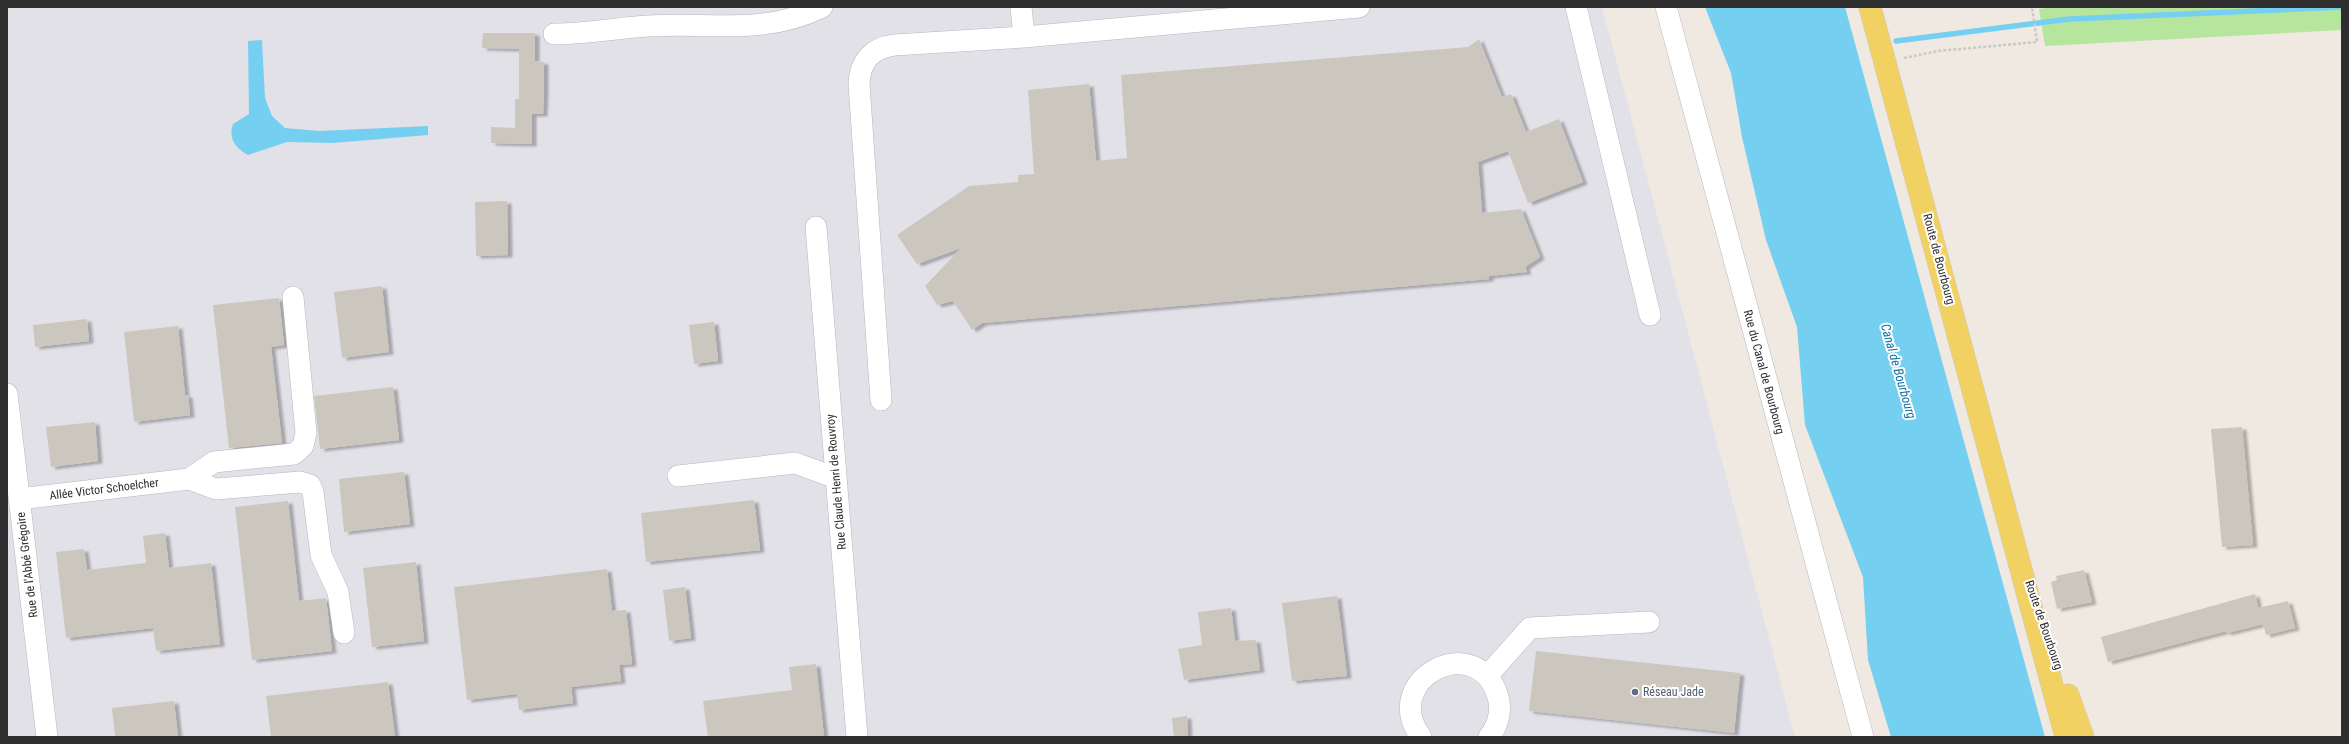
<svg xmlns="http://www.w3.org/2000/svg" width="2349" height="744" font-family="'Roboto Condensed',sans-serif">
	<defs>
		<filter id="shadow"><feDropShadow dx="4.5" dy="2.5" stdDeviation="1" flood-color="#0004"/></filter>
	</defs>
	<rect width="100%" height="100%" fill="#efe9e1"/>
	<!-- industrial -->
	<path fill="#e3e1e8" d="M7,7H1602L1795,737H7Z"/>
	<!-- green -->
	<path fill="#b6e59e" d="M2054,7H2342V30L2045,46L2039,9Z"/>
	<!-- water -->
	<path fill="#75cff0" d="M1705,7H1845L2045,737H1891L1868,660L1863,577L1805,425L1797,327L1766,240L1742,137L1731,73Z
		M262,40L265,98L272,116L285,128L319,131L428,126V135L333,143L287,142L248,155C235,148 228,138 233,124L249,114L248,41Z"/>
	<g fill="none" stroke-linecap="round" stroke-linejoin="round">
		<!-- stream -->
		<path stroke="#75cff0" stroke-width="5.5" d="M1896,41L2070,19L2342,7"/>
	</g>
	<!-- building -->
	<path fill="#cbc7bf" filter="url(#shadow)" d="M483,33H535V61L544,62V91L543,114H532V144L491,143V127L515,128V99H519V49L482,48Z
		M1479,39L1502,97L1511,94L1526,132L1559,119L1583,182L1528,203L1508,151L1478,162L1482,213L1521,209L1540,257L1525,267L1527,272L1489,276V279L982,323L972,330L953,301L937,305L925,286L961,248L917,264L897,235L969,186L1018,182V175L1034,174L1028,90L1089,84L1096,161L1127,158L1121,75L1468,47Z
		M507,201L508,255L476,256L475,202Z
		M382,286L389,352L342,358L334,292Z
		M279,298L284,345L271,347L282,443L229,448L213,305Z
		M87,319L89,341L35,347L33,325Z
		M714,322L718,361L694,364L689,325Z
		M178,326L185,395H188L190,415L134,422L124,332Z
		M393,387L399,440L320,449L314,396Z
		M95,422L98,461L51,467L46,427Z
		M2242,427L2253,545L2222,547L2211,429Z
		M404,472L410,524L344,532L339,479Z
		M754,500L760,550L646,562L641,513Z
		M288,501L299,601L326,598L332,651L252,660L235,507Z
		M165,533L169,568L211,563L220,644L156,651L153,628L66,638L56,552L84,549L87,570L146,563L143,536Z
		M416,562L424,641L372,647L363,568Z
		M607,569L612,611L626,610L632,664L619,665L621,681L571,687L573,703L519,710L517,694L467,700L454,587Z
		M2084,570L2092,602L2057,609L2051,582L2057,580L2056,576Z
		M685,587L691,638L669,641L663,590Z
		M2255,594L2258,608L2288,601L2295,628L2266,635L2263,624L2227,633L2226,631L2108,662L2101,637Z
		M1337,596L1347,676L1292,681L1282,603Z
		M1231,608L1235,641L1256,640L1260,670L1184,680L1178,649L1202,645L1198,612Z
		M1536,651L1740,673L1734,733L1529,711Z
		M816,664L824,737H708L703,701L792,690L789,667Z
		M388,682L395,737H271L266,696Z
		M174,701L178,737H115L112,708Z
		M1187,716L1188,737H1174L1172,718Z"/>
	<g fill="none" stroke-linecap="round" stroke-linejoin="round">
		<defs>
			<path id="minor" d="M1021,7L1024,37
				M1576,7L1650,315
				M1666,7L1863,737
				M554,34C586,34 617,28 648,26C711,22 762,36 822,7
				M816,227L857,737
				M293,297L306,433L303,446L294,454L214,462L189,479L216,489L300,482L310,485L313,492L321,555L338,592L344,633
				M7,394L47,737
				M881,400L859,84C860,61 872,48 894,45L1024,37L1359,7
				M678,476L795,463L836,478
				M19,499L189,479
				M1487,676L1530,628L1649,622
				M1421,737C1378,679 1478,628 1498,697C1502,711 1498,726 1489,737"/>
			<path id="major" d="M1870,7L2066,737
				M2068,695L2083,737"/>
		</defs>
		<!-- minor casing -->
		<use href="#minor" stroke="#b4b7c1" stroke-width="22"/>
		<!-- major casing -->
		<use href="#major" stroke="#c9c9c9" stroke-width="23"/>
		<!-- path -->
		<path stroke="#c9c9c9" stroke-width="2.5" stroke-dasharray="3 2" stroke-linecap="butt" d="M1904,58L1938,51L2037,42L2032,7"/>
		<!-- minor -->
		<use href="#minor" stroke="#fff" stroke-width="21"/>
		<!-- major -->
		<use href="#major" stroke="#f2d163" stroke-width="22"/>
	</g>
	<!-- markers -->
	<circle fill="#5c6f8a" stroke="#fff" stroke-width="1.5" cx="1635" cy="692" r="4"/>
	<g text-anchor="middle" stroke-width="4" stroke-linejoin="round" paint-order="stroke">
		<!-- street labels -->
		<g font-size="12" fill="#2e2e2e" stroke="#fff">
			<text transform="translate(1939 259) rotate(75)" y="4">Route de Bourbourg</text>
			<text transform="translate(1764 372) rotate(75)" y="4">Rue du Canal de Bourbourg</text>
			<text transform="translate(836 482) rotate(-95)" y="4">Rue Claude Henri de Rouvroy</text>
			<text transform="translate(104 489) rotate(-7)" y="4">Allée Victor Schoelcher</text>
			<text transform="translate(27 565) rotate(-97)" y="4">Rue de l'Abbé Grégoire</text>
			<text transform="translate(2044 625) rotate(71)" y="4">Route de Bourbourg</text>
		</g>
		<!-- service labels -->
		<g font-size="12" fill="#4e5e75" stroke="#fff" text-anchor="start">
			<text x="1643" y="696">Réseau Jade</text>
		</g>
		<!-- water labels -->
		<g font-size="13" font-style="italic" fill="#0d6fa3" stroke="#fff">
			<text transform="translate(1899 371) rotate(74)" y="5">Canal de Bourbourg</text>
		</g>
	</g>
	<!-- border -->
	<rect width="2349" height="744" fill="none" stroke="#2e2e2e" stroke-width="16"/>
</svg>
